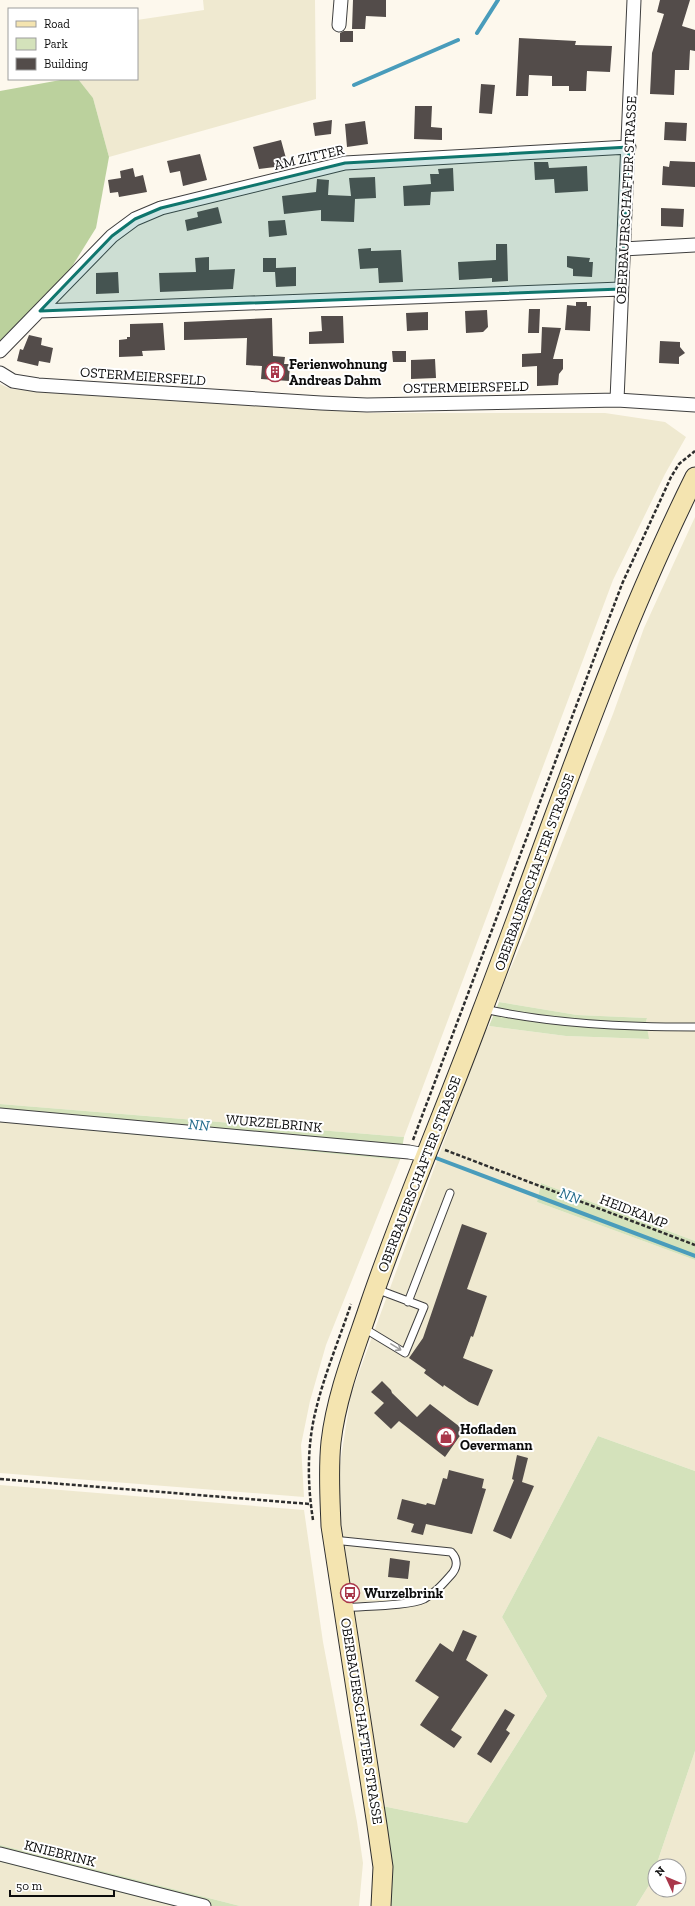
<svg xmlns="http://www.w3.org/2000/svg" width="695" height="1906" font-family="'Zilla Slab',serif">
	<rect width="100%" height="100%" fill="#fdf8ed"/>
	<!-- farmland -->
	<path fill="#efe9d0" d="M203,0H315L316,99L109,157L93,98L78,79H137V20L204,10Z
		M0,384L11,389L60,393L371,413H605L665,422L686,437L665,474L613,580L404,1137L0,1104Z
		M695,517V1241L541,1183L537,1202L695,1260V1471L598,1436L502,1617L547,1696L467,1823L382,1806L341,1530L339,1470L351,1394L484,1033L489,1026L566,1036L648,1039L646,1022L647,1018L577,1015L499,1002L498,997L527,931L613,714L644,628Z
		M0,1122L400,1160L326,1345L310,1401L301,1445L304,1497L0,1473Z
		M0,1485L304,1510L323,1642L357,1822L363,1863L359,1906H240L0,1845Z
		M695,1751V1906H636L651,1882L655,1871V1890H679V1866H656Z
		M0,1862L173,1906H0Z"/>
	<!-- green -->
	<path fill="#d4e2bb" d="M499,1002L577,1015L647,1018L646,1022L649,1039L566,1036L489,1026Z
		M0,1104L404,1137L400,1160L0,1122Z
		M541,1183L695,1241V1260L537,1202Z
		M598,1436L695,1471V1751L656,1866H655L651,1882L636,1906H389L382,1806L467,1823L547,1696L502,1617Z
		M0,1845L240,1906H173L0,1862Z"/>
	<!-- forest -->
	<path fill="#bbd19d" d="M66,79H78L93,98L109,157L96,228L68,273L0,349V91Z"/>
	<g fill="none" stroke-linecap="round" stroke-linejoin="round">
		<!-- stream -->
		<path stroke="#499cbb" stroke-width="4" d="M477,33L498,0
			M354,85L458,40
			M436,1158L695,1256"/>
	</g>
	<!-- building -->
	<path fill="#534c4a" d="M353,0H386V17L366,16L365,29H352Z
		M660,0H690L682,26L695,30V51L690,50L689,70H675L674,95L650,94L652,53L664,14L657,12Z
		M344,31H353V42H340V33Z
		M519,38L576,41L575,45L612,46L610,72L587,71L586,91H569V86H552V76L529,75L528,96H516Z
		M481,84L495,85L492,114L479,113Z
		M415,106H432L431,127L442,128V140L414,139Z
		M332,120L331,134L315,136L313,123Z
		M365,121L368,144L347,147L345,124Z
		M665,122L687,123L686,141L664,140Z
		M281,140L287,162L274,165L275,167L259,169L253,147Z
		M200,154L207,180L183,186L180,171L170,173L167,161Z
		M670,161L695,162V187L662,185L663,166L669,167Z
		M534,162H548L549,168L587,166L588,191L555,193L554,179L535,180Z
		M133,168L135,177L143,175L147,192L119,197L118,192L110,193L108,180L121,178L120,171Z
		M453,168L454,191L431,192L430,205L404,206L403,186L431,184L430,174H439L438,169Z
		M375,177L376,198L355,199L354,222L321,221V210L284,214L282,196L316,192L317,179L329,180L328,195L351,196L349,178Z
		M218,207L222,223L187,231L185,220L198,217L197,212Z
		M661,208L684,209L683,227L661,226Z
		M285,220L287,235L269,237L268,221Z
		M496,244H507L508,281L492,282V278L459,280L458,262L496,260Z
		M371,248V251L401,250L403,282L379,283L378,268L360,269L358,249Z
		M567,256L590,258L589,262H593L592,277L573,276V269L567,267Z
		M209,257V270L235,269L233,289L160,292L159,273L196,272L195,258Z
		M263,258H276V268L296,267V286L276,287L275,272H263Z
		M118,272L119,293L96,294V273Z
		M576,302H587V306H591L590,331L565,330L567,305L576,306Z
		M529,309H540L539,333H528Z
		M487,310L488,327L483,332L466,333L465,311Z
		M428,312V330L407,331L406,313Z
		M321,316H343L344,343L309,344V332L322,331Z
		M272,318L273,356L285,357L284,364H290L289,381L261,379L262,366L246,365L247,338L184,340V322Z
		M163,323L165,350L142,351L143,356L119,357V340L127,339V337H130V324Z
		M542,327L561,328L553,359H563V369L559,374L558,385L537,386V366L522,367V354L541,353Z
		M29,335L42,338L41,345L53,348L50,363L39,361L38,366L17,361L20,349L23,350Z
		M660,341L680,342V347L685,353L679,357V364L659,363Z
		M392,351H406V362H393Z
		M435,359L436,378L411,379V360Z
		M462,1224L487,1233L467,1289L487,1296L473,1337L471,1336L463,1358L493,1370L478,1406L469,1402L444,1385L443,1387L424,1373L426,1370L409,1358L423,1338Z
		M382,1381L391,1390L392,1393L417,1417L430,1404L464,1430L445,1457L399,1421L391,1429L374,1413L384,1403L371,1392Z
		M517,1455L528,1458L522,1482L534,1486L511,1539L493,1531L514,1480L512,1479Z
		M449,1470L484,1479L482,1488L486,1489L472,1534L426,1524L423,1535L411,1532L414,1524L397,1519L402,1499L426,1505L427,1503L435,1505L443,1478L447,1479Z
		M390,1558L410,1561L408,1579L388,1577Z
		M463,1630L477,1636L466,1660L488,1675L451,1730L462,1737L454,1748L420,1725L439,1697L415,1681L440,1643L453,1652Z
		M505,1709L515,1715L506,1730L510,1733L491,1763L477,1754Z"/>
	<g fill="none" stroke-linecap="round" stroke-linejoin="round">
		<defs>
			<path id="lane" d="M484,1009C553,1024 624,1027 695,1027
				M408,1302L450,1193
				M362,1327L405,1353L424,1307L376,1289
				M333,1540L451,1552C459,1560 457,1569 450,1576C442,1585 435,1593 424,1599C409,1606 364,1606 344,1608"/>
			<path id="street" d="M339,25L341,0
				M623,249L695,245
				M40,311L621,289
				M0,351L112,236L135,219L161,208L345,163L629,147
				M0,373L13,381L38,385L321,403L367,405L617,400L695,405
				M617,400L634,0
				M0,1115L409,1152L425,1155
				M0,1854L204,1906"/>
			<path id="secondary" d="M381,1906L383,1867L377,1825L331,1526C330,1498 328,1470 331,1442C336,1398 353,1354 367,1313C401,1211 444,1114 481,1014C550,834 609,650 695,477"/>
		</defs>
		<!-- lane casing -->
		<use href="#lane" stroke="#3f3f3f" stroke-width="9"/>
		<!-- street casing -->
		<use href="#street" stroke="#3f3f3f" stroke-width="15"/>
		<!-- secondary casing -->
		<use href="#secondary" stroke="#2e2e2e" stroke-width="21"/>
		<!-- path -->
		<path stroke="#2e2e2e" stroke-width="2.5" stroke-dasharray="4 2" stroke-linecap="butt" d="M413,1140L622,584L671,477L679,464L695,451
			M445,1150L695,1245
			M0,1479L310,1504
			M313,1520C308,1488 307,1455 313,1423C321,1382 338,1343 351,1304"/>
		<!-- lane -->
		<use href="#lane" stroke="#fff" stroke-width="7"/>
		<!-- street -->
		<use href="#street" stroke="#fff" stroke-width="13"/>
		<!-- secondary -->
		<use href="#secondary" stroke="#f4e4b0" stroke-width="19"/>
	</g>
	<!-- one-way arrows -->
	<defs><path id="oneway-shaft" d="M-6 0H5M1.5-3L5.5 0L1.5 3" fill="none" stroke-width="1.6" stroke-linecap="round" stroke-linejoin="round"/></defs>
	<use stroke="#9e9e9e" href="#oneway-shaft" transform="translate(396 1347) rotate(31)"/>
	<!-- marked area -->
	<path fill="#0f766e" fill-opacity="0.2" stroke="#0f766e" stroke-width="3" stroke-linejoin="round" d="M629,147L621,289L40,311L112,236L135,219L161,208L345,163Z"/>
	<!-- icons -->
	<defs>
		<symbol id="building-ring" viewBox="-11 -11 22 22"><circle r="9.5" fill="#fff" stroke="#a9374a" stroke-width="1.5"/><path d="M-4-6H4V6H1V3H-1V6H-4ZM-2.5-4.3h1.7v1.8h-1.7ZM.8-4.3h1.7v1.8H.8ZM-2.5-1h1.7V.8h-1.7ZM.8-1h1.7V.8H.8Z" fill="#a9374a"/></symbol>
		<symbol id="shop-ring" viewBox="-11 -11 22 22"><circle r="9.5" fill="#fff" stroke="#a9374a" stroke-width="1.5"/><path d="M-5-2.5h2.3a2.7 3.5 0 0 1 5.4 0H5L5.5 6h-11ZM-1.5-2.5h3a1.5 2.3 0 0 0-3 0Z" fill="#a9374a"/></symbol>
		<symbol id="bus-ring" viewBox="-11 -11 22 22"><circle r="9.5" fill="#fff" stroke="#a9374a" stroke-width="1.5"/><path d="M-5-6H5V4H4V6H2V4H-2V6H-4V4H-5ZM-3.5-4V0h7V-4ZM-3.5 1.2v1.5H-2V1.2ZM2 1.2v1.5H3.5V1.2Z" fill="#a9374a"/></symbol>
	</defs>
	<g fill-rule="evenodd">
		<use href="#building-ring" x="264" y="361" width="22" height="22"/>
		<use href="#shop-ring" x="435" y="1426" width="22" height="22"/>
		<use href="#bus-ring" x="339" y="1582" width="22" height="22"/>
	</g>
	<g text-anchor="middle" stroke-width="4" stroke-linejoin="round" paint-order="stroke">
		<!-- street labels -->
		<g font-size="14" fill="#0c0c0c" stroke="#fff">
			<text transform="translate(309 157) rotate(-13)" y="5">AM ZITTER</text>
			<text transform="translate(626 200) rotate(-87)" y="5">OBERBAUERSCHAFTER STRASSE</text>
			<text transform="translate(143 376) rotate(4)" y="5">OSTERMEIERSFELD</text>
			<text transform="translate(466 387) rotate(-1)" y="5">OSTERMEIERSFELD</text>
			<text transform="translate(534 872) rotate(-70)" y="5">OBERBAUERSCHAFTER STRASSE</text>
			<text transform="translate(274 1123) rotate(5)" y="5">WURZELBRINK</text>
			<text transform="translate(419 1174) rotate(-69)" y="5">OBERBAUERSCHAFTER STRASSE</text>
			<text transform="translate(634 1211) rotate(21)" y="5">HEIDKAMP</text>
			<text transform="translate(362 1721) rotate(81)" y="5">OBERBAUERSCHAFTER STRASSE</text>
			<text transform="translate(60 1853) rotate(14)" y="5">KNIEBRINK</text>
		</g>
		<!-- poi labels -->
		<g font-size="14" font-weight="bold" fill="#0c0c0c" stroke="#fff" text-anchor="start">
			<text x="289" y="369">Ferienwohnung<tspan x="289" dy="16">Andreas Dahm</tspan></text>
			<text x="460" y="1434">Hofladen<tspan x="460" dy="16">Oevermann</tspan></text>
			<text x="364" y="1598">Wurzelbrink</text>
		</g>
		<!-- water labels -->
		<g font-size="15" font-style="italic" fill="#266d8d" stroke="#fff">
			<text transform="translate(199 1125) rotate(5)" y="5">NN</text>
			<text transform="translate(570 1196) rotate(21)" y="5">NN</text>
		</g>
	</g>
	<!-- legend -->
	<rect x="8" y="8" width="130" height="72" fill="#ffffff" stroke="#9e9e9e"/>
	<rect x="16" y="21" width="20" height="6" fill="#f4e4b0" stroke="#9e9e9e"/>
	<text x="44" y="28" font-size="12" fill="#0c0c0c">Road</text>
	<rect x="16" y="38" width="20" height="12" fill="#d4e2bb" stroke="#9e9e9e"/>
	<text x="44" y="48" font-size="12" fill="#0c0c0c">Park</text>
	<rect x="16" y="58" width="20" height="12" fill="#534c4a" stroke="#9e9e9e"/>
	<text x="44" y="68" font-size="12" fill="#0c0c0c">Building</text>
	<!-- north arrow -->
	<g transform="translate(667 1878) rotate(314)"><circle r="19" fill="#ffffff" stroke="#9e9e9e"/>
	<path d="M0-3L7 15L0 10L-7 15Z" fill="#a9374a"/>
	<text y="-6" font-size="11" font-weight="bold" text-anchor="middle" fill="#0c0c0c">N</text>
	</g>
	<!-- scale -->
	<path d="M10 1890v6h104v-6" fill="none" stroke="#0c0c0c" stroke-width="2"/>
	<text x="16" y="1890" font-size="12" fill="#0c0c0c" stroke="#ffffff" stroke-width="3" paint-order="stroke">50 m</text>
</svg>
